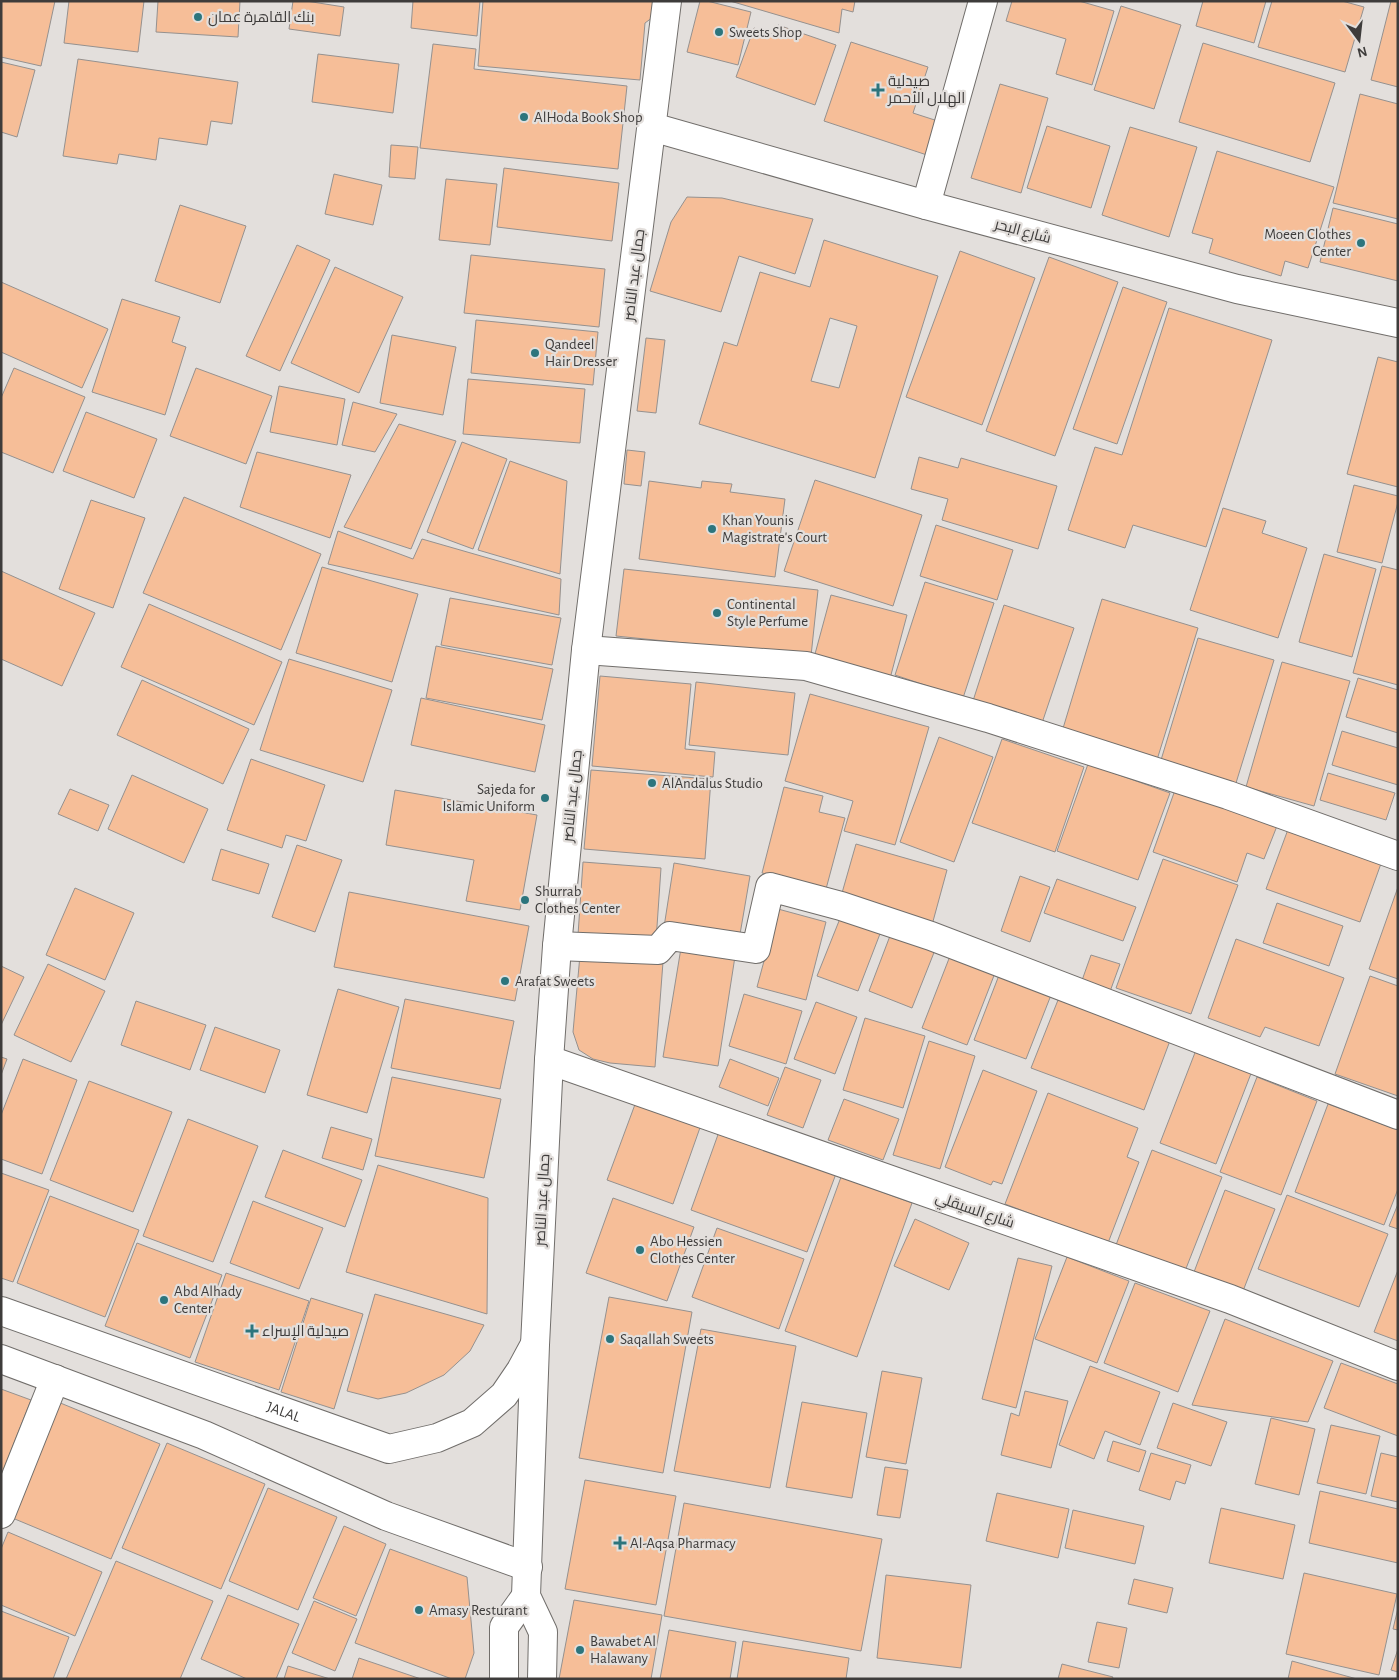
<svg xmlns="http://www.w3.org/2000/svg" width="1399" height="1680" font-family="'Alegreya Sans',Cairo,sans-serif">
	<rect width="100%" height="100%" fill="#e3dfdc"/>
	<!-- building -->
	<path fill="#f6be98" stroke="#95918f" fill-rule="evenodd" d="M1,1H55L41,66L1,57Z
		M69,1H144L138,52L64,43Z
		M158,1H240L238,37L156,32Z
		M293,1H306L344,7L340,36L289,29Z
		M413,1H480L477,36L411,28Z
		M483,1H662L660,12L645,23L640,80L478,66Z
		M700,1H707L751,12L738,65L687,52Z
		M730,1H855L853,12L842,9L839,33Z
		M1012,1H1079L1114,11L1092,85L1056,74L1066,39L1006,21Z
		M1203,1H1266L1254,43L1196,26Z
		M1272,1H1342L1364,7L1345,72L1258,47Z
		M1391,1H1398V87L1371,80Z
		M1121,6L1181,25L1154,109L1094,90Z
		M778,25L836,45L815,105L736,77L754,28L775,35Z
		M851,42L928,67L913,113L944,123L933,157L824,121Z
		M1203,43L1335,83L1310,162L1179,122Z
		M433,44L476,49L474,69L627,86L618,169L420,148Z
		M318,54L399,64L393,113L312,102Z
		M78,59L238,82L232,124L211,121L207,145L159,138L156,160L119,154L117,164L63,156Z
		M1,62L35,70L17,137L1,132Z
		M1000,84L1048,98L1021,193L971,178Z
		M1360,94L1398,104V219L1333,203Z
		M1047,126L1110,146L1091,208L1027,188Z
		M1130,127L1197,147L1169,237L1102,215Z
		M391,145L418,147L415,179L389,177Z
		M1217,151L1334,187L1308,268L1285,261L1281,276L1209,253L1213,239L1192,233Z
		M504,168L619,183L612,241L497,227Z
		M334,174L382,185L373,225L325,214Z
		M446,179L497,184L490,245L439,240Z
		M687,197L722,198L813,219L795,274L739,256L721,312L650,291L671,222Z
		M180,205L246,226L220,303L155,281Z
		M1333,208L1398,224V281L1320,262Z
		M824,240L938,276L875,478L699,424L724,342L737,346L760,272L810,287ZM830,318L857,326L839,388L811,381Z
		M297,245L330,260L280,371L246,356Z
		M960,251L1035,278L982,425L906,397Z
		M471,255L605,269L599,327L464,313Z
		M1049,257L1118,282L1055,456L986,431Z
		M335,267L403,297L359,393L291,363Z
		M1,282L108,329L82,388L1,352Z
		M1123,287L1167,302L1117,444L1073,429Z
		M122,299L180,317L172,342L186,347L165,415L92,392Z
		M1169,308L1272,340L1206,547L1133,525L1125,548L1068,530L1095,447L1122,455Z
		M476,320L598,332L593,385L471,373Z
		M392,335L456,347L443,415L380,403Z
		M646,338L665,340L656,413L637,411Z
		M1378,357L1398,362V487L1347,474Z
		M14,368L85,397L53,473L1,452V398Z
		M196,368L272,396L246,464L170,436Z
		M468,379L585,389L580,443L463,434Z
		M279,386L345,399L337,445L270,432Z
		M353,402L397,414L375,452L342,445Z
		M86,412L157,439L134,498L63,471Z
		M399,424L456,441L411,549L344,527Z
		M462,442L507,459L473,549L427,532Z
		M627,450L645,452L641,486L624,484Z
		M257,452L351,475L330,538L240,507Z
		M919,457L958,468L961,458L1057,486L1038,549L942,520L948,499L911,489Z
		M510,461L567,481L560,574L478,550Z
		M815,480L922,515L893,606L784,571Z
		M649,481L701,488L702,481L732,484L730,492L785,499L775,577L639,559Z
		M1354,485L1398,496V502L1382,563L1337,552Z
		M184,497L321,554L281,650L143,593Z
		M91,500L145,518L113,608L59,589Z
		M1223,508L1266,521L1262,533L1307,548L1278,638L1190,610Z
		M936,525L1013,550L997,600L920,576Z
		M338,531L413,559L422,539L561,579L559,615L328,564Z
		M1324,554L1376,569L1352,657L1299,642Z
		M1382,566L1398,570V685L1353,673Z
		M322,567L418,594L392,682L296,653Z
		M624,569L818,590L811,656L616,636Z
		M1,571L95,613L62,686L1,659Z
		M925,582L994,603L963,698L895,675Z
		M831,595L907,615L888,686L812,665Z
		M450,598L561,618L552,665L441,645Z
		M1102,599L1198,628L1156,763L1061,735Z
		M149,604L282,662L254,725L121,667Z
		M1004,605L1074,628L1040,729L971,707Z
		M1198,638L1274,660L1236,783L1161,760Z
		M436,646L553,669L542,720L426,698Z
		M289,659L392,690L363,782L260,750Z
		M1282,662L1350,681L1314,806L1246,787Z
		M600,676L691,684L685,749L715,752L713,777L592,766Z
		M1358,678L1398,690V733L1346,717Z
		M142,680L249,729L223,784L117,735Z
		M696,682L795,693L788,755L689,745Z
		M810,694L929,727L895,845L844,831L853,801L785,781Z
		M421,698L545,725L535,772L411,745Z
		M1342,731L1398,748V785L1332,765Z
		M939,737L993,757L954,862L900,842Z
		M1002,739L1084,767L1055,852L972,823Z
		M251,759L325,785L306,841L286,835L282,848L227,830Z
		M1088,764L1170,793L1138,880L1057,851Z
		M591,770L711,779L705,859L584,849Z
		M1328,773L1395,793L1386,820L1320,800Z
		M132,775L208,809L184,863L108,829Z
		M784,787L823,796L819,812L845,818L826,889L762,873Z
		M70,789L109,805L98,831L58,814Z
		M395,790L537,815L520,910L466,901L474,860L386,845Z
		M1175,790L1277,826L1264,859L1247,853L1237,882L1153,852Z
		M1290,824L1383,858L1360,922L1266,889Z
		M856,844L947,870L932,925L840,900Z
		M297,845L342,860L315,932L272,917Z
		M221,849L269,864L259,894L212,880Z
		M1163,859L1238,885L1191,1014L1116,988Z
		M583,862L661,868L656,941L578,935Z
		M674,863L750,876L739,940L664,927Z
		M1020,876L1050,887L1030,942L1001,931Z
		M1057,879L1136,907L1123,941L1044,913Z
		M1398,887V979L1369,969Z
		M75,888L134,913L105,980L46,955Z
		M349,892L529,926L515,1001L334,967Z
		M1277,903L1343,926L1329,966L1263,943Z
		M778,909L826,922L806,1000L757,987Z
		M843,911L883,926L858,991L817,976Z
		M893,928L937,945L912,1008L869,991Z
		M1236,939L1344,978L1319,1046L1265,1027L1260,1037L1208,1018Z
		M682,942L736,950L718,1066L663,1057Z
		M580,955L663,962L655,1067L610,1063L593,1059L579,1050L573,1032Z
		M1091,955L1120,964L1108,997L1080,986Z
		M950,956L995,973L967,1045L922,1028Z
		M48,964L105,991L71,1062L14,1035Z
		M1,966L24,977L1,1025Z
		M1001,970L1053,990L1026,1059L974,1040Z
		M1370,976L1398,986V1096L1335,1074Z
		M338,989L399,1007L367,1113L307,1095Z
		M744,994L802,1011L786,1064L729,1046Z
		M1060,995L1171,1038L1144,1110L1031,1068Z
		M405,999L514,1021L500,1089L391,1068Z
		M136,1001L206,1025L190,1070L121,1045Z
		M816,1002L857,1017L835,1074L794,1059Z
		M865,1018L925,1036L903,1108L843,1090Z
		M215,1027L280,1050L265,1093L200,1070Z
		M929,1041L975,1056L940,1169L893,1155Z
		M1196,1050L1252,1071L1216,1164L1160,1143Z
		M1,1057L7,1059L1,1075Z
		M23,1059L77,1080L42,1174L1,1159V1115Z
		M730,1059L779,1078L768,1106L719,1087Z
		M785,1067L821,1080L803,1128L767,1115Z
		M983,1070L1037,1091L1002,1184L993,1181L991,1185L945,1167Z
		M392,1077L501,1099L484,1178L375,1156Z
		M1257,1077L1317,1101L1281,1195L1220,1172Z
		M89,1081L172,1112L133,1212L50,1180Z
		M1048,1093L1138,1128L1127,1157L1139,1162L1108,1243L1005,1204Z
		M637,1099L702,1122L673,1204L607,1180Z
		M844,1099L899,1119L883,1160L828,1140Z
		M1328,1104L1398,1130V1189L1384,1225L1295,1192Z
		M188,1119L258,1146L213,1262L143,1236Z
		M331,1127L372,1139L363,1170L322,1158Z
		M720,1129L837,1171L807,1252L691,1210Z
		M283,1150L362,1180L345,1227L265,1197Z
		M1152,1150L1222,1177L1185,1271L1116,1245Z
		M378,1165L488,1198L487,1314L346,1272Z
		M1,1173L49,1190L13,1282L1,1278Z
		M841,1177L912,1203L857,1357L785,1331Z
		M1225,1190L1275,1209L1243,1291L1194,1272Z
		M1287,1195L1388,1234L1359,1307L1258,1269Z
		M50,1196L139,1230L105,1317L17,1283Z
		M613,1198L694,1227L667,1301L586,1273Z
		M253,1201L323,1228L299,1289L230,1263Z
		M1398,1204V1229L1389,1226Z
		M915,1219L969,1243L949,1290L894,1266Z
		M717,1228L804,1259L779,1329L692,1297Z
		M137,1243L222,1275L190,1358L105,1326Z
		M1067,1257L1129,1281L1097,1363L1035,1339Z
		M1018,1258L1052,1266L1016,1408L982,1399Z
		M1398,1270V1341L1374,1332Z
		M226,1273L309,1301L279,1390L195,1362Z
		M1135,1283L1210,1311L1178,1392L1104,1363Z
		M375,1294L484,1325L470,1351L444,1375L406,1393L378,1399L347,1391Z
		M609,1297L692,1312L663,1473L579,1458Z
		M311,1298L363,1314L334,1409L281,1392Z
		M1225,1319L1333,1361L1308,1422L1192,1405Z
		M701,1329L796,1346L770,1488L674,1471Z
		M1341,1363L1398,1384V1436L1324,1408Z
		M1090,1366L1160,1392L1140,1445L1105,1431L1094,1459L1059,1445Z
		M882,1371L922,1378L906,1464L866,1457Z
		M1,1389L31,1400L1,1476Z
		M1025,1391L1068,1401L1051,1468L1001,1455L1011,1413L1019,1416Z
		M58,1402L160,1444L111,1559L10,1517Z
		M802,1402L867,1413L852,1498L786,1487Z
		M1173,1403L1227,1422L1211,1466L1157,1448Z
		M1271,1418L1315,1429L1299,1495L1255,1484Z
		M1331,1425L1380,1436L1366,1494L1317,1483Z
		M1113,1441L1146,1451L1139,1472L1107,1461Z
		M167,1443L265,1484L221,1589L122,1548Z
		M1151,1453L1191,1465L1185,1484L1176,1481L1170,1500L1139,1490Z
		M1381,1453L1398,1457V1502L1371,1496Z
		M885,1467L908,1470L900,1518L877,1515Z
		M585,1480L676,1496L656,1605L565,1589Z
		M268,1488L337,1517L298,1610L229,1581Z
		M1320,1491L1398,1509V1563L1309,1543Z
		M997,1493L1069,1509L1058,1558L986,1541Z
		M684,1503L882,1539L861,1651L664,1616Z
		M1221,1508L1295,1525L1283,1579L1209,1563Z
		M1073,1510L1144,1526L1135,1564L1065,1548Z
		M344,1526L386,1544L356,1616L313,1598Z
		M8,1532L102,1572L75,1636L1,1605V1549Z
		M390,1549L467,1577L474,1653L465,1679H452L355,1643Z
		M116,1561L213,1601L180,1679H66Z
		M1304,1573L1397,1594L1379,1675L1286,1654Z
		M886,1575L971,1585L961,1668L877,1658Z
		M1134,1579L1173,1588L1167,1613L1128,1604Z
		M228,1595L299,1624L276,1679H247L201,1659Z
		M574,1600L662,1615L651,1679H559Z
		M314,1601L357,1619L335,1671L292,1653Z
		M1398,1608V1630L1393,1629Z
		M1,1611L69,1637L53,1679H1Z
		M1097,1622L1127,1628L1119,1668L1088,1662Z
		M669,1630L736,1642L730,1679H660Z
		M743,1641L849,1658L846,1679H737Z
		M1398,1649V1672L1391,1670Z
		M359,1658L421,1679H352Z
		M1292,1661L1357,1679H1288Z
		M1062,1664L1113,1677L1112,1679H1058Z
		M288,1666L330,1679H284Z"/>
	<g fill="none" stroke-linecap="round" stroke-linejoin="round">
		<defs>
			<path id="minor" d="M926,205L983,1
				M586,650L806,666L988,718L1228,795L1398,856
				M557,946L658,950L670,936L756,949L770,887L841,906L931,936L1398,1115
				M549,1060L1230,1299L1398,1366
				M1,1514L55,1379"/>
			<g id="major">
				<path d="M652,127L926,205L1237,289L1398,323"/>
				<path id="s1" d="M1,1311L389,1449L437,1438L472,1423L504,1395L521,1370L534,1346"/>
				<path d="M1,1359L204,1435L386,1516L528,1567"/>
				<path d="M504,1679V1627L526,1596"/>
				<path d="M542,1679L543,1632L526,1596L535,1345L549,1060L557,946L586,650L667,1"/>
			</g>
		</defs>
		<!-- minor casing -->
		<use href="#minor" stroke="#716e6b" stroke-width="30"/>
		<!-- major casing -->
		<use href="#major" stroke="#716e6b" stroke-width="30"/>
		<!-- minor -->
		<use href="#minor" stroke="#fff" stroke-width="28"/>
		<!-- major -->
		<use href="#major" stroke="#fff" stroke-width="28"/>
	</g>
	<!-- markers -->
	<g fill="#2c757d" stroke="#e3dfdc" stroke-width="2">
		<circle cx="198" cy="17" r="5"/>
		<circle cx="719" cy="32" r="5"/>
		<path d="M875.5 82.5h5v5h5v5h-5v5h-5v-5h-5v-5h5z"/>
		<circle cx="524" cy="117" r="5"/>
		<circle cx="1361" cy="243" r="5"/>
		<circle cx="535" cy="353" r="5"/>
		<circle cx="712" cy="529" r="5"/>
		<circle cx="717" cy="613" r="5"/>
		<circle cx="652" cy="783" r="5"/>
		<circle cx="545" cy="798" r="5"/>
		<circle cx="525" cy="900" r="5"/>
		<circle cx="505" cy="981" r="5"/>
		<circle cx="640" cy="1250" r="5"/>
		<circle cx="164" cy="1300" r="5"/>
		<path d="M249.5 1323.5h5v5h5v5h-5v5h-5v-5h-5v-5h5z"/>
		<circle cx="610" cy="1339" r="5"/>
		<path d="M617.5 1535.5h5v5h5v5h-5v5h-5v-5h-5v-5h5z"/>
		<circle cx="419" cy="1610" r="5"/>
		<circle cx="580" cy="1650" r="5"/>
	</g>
	<g text-anchor="middle" stroke-width="4.5" stroke-linejoin="round" paint-order="stroke">
		<!-- poi labels -->
		<g font-size="15" fill="#3e3c3b" stroke="#e3dfdc" text-anchor="start">
			<text x="208" y="22">بنك القاهرة عمان</text>
			<text x="729" y="37">Sweets Shop</text>
			<text x="888" y="86">صيدلية<tspan x="888" dy="17">الهلال الأحمر</tspan></text>
			<text x="534" y="122">AlHoda Book Shop</text>
			<text x="1351" y="239" text-anchor="end">Moeen Clothes<tspan x="1351" dy="17">Center</tspan></text>
			<text x="545" y="349">Qandeel<tspan x="545" dy="17">Hair Dresser</tspan></text>
			<text x="722" y="525">Khan Younis<tspan x="722" dy="17">Magistrate's Court</tspan></text>
			<text x="727" y="609">Continental<tspan x="727" dy="17">Style Perfume</tspan></text>
			<text x="662" y="788">AlAndalus Studio</text>
			<text x="535" y="794" text-anchor="end">Sajeda for<tspan x="535" dy="17">Islamic Uniform</tspan></text>
			<text x="535" y="896">Shurrab<tspan x="535" dy="17">Clothes Center</tspan></text>
			<text x="515" y="986">Arafat Sweets</text>
			<text x="650" y="1246">Abo Hessien<tspan x="650" dy="17">Clothes Center</tspan></text>
			<text x="174" y="1296">Abd Alhady<tspan x="174" dy="17">Center</tspan></text>
			<text x="262" y="1336">صيدلية الإسراء</text>
			<text x="620" y="1344">Saqallah Sweets</text>
			<text x="630" y="1548">Al-Aqsa Pharmacy</text>
			<text x="429" y="1615">Amasy Resturant</text>
			<text x="590" y="1646">Bawabet Al<tspan x="590" dy="17">Halawany</tspan></text>
		</g>
		<!-- street labels -->
		<g font-size="15" fill="#3e3c3b" stroke="#e3dfdc">
			<text transform="translate(1023 231) rotate(15)" y="5">شارع البحر</text>
			<text transform="translate(634 275) rotate(-83)" y="5">جمال عبد الناصر</text>
			<text transform="translate(572 796) rotate(-84)" y="5">جمال عبد الناصر</text>
			<text transform="translate(542 1200) rotate(-87)" y="5">جمال عبد الناصر</text>
			<text transform="translate(975 1210) rotate(19)" y="5">شارع السيقلي</text>
			<text dy="5" stroke="none"><textPath href="#s1" startOffset="300">JALAL</textPath></text>
		</g>
	</g>
	<!-- border -->
	<rect width="1399" height="1680" fill="none" stroke="#3e3c3b" stroke-width="5"/>
	<!-- north arrow -->
	<g transform="translate(1359 40) rotate(165)" stroke="#e3dfdc" stroke-width="4" paint-order="stroke">
	<path d="M0-4L9 19L0 12L-9 19Z" fill="#3e3c3b"/>
	<text y="-8" font-size="14" font-weight="bold" text-anchor="middle" fill="#3e3c3b">N</text>
	</g>
</svg>
